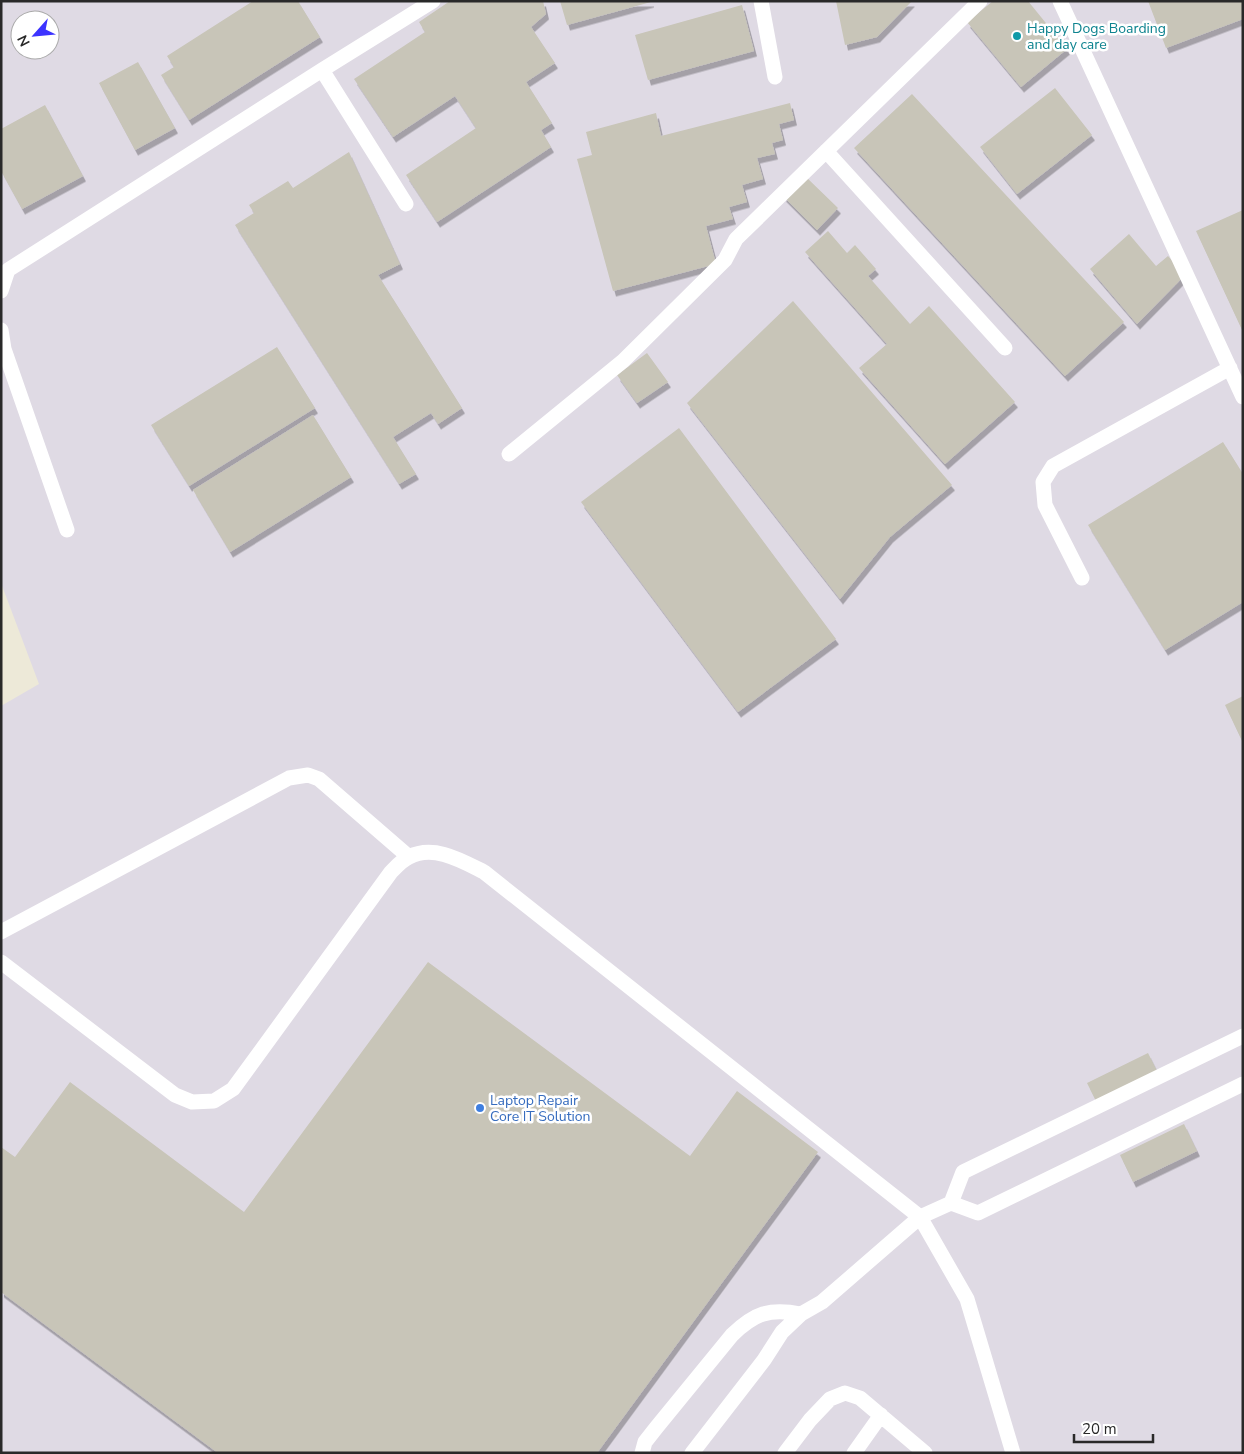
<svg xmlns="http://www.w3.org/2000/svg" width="1244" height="1454" font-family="'Nunito Sans',sans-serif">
	<defs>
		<filter id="shadow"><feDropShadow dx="3" dy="5.5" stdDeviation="0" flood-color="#0004"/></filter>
	</defs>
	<rect width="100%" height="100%" fill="#ede9d8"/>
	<!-- industrial -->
	<path fill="#dfdae4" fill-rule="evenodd" d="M1,1H1243V1453H1V706L39,684L1,583ZM20,20H50V50H20Z"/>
	<!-- building -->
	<path fill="#c8c5b8" filter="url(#shadow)" d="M253,1H298L320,37L189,120L161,75L174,67L167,56Z
		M450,1H543L546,14L531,27L555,63L526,82L552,123L541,130L551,147L437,222L406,175L476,128L455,96L393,137L354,79L425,32L419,22Z
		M560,1H651V2L567,25Z
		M836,1H912L877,37L845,45Z
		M993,1H1028L1067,49L1021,87L967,22Z
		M1148,1H1243V19L1166,48Z
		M742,5L754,51L648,80L635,35Z
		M138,62L175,128L135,150L99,83Z
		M1055,88L1092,135L1017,194L980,147Z
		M912,94L1124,322L1065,376L854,148Z
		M790,103L794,120L779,124L783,140L772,143L775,154L757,158L763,179L742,185L747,202L729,207L733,219L706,226L716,264L613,291L577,159L592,155L586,132L656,113L661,136Z
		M45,105L83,176L22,209L1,171V129Z
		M349,152L400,264L378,275L462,408L438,424L431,413L393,437L416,474L399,484L235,225L254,213L249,205L288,181L293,188Z
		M804,175L838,208L817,230L783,196Z
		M1243,210V332L1196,231Z
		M828,231L847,253L855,245L876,269L868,276L910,324L929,306L1015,402L945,464L859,368L887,344L805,252Z
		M1129,234L1156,266L1168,256L1185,275L1137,324L1090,269Z
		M793,301L952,485L890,537L840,599L687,403Z
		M277,347L315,408L189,486L151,425Z
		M647,353L668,382L637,403L617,375Z
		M313,415L351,477L230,552L193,490Z
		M679,428L836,639L738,712L581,502Z
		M1223,442L1243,474V602L1165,650L1088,525Z
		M1243,696V743L1225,705Z
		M428,962L690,1156L737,1091L818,1152L597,1453H218L1,1292V1147L15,1157L70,1082L244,1212Z
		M1148,1053L1159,1075L1098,1105L1087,1083Z
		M1184,1124L1197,1151L1133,1182L1120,1155Z"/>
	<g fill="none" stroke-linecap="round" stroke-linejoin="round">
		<!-- lane -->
		<path stroke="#fff" stroke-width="15" d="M761,1L775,77
			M1060,1L1243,397
			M322,70L406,204
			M826,151L1005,348
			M1,291L8,270L322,70L433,1
			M1,330L4,349L67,530
			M509,454L623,361L725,260L736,239L980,1
			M1082,578L1045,505L1043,482L1053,466L1230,368
			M1,932L289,778L308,775L319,779L409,857
			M1,962L175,1095L192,1102L214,1101L233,1089L391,872C396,867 402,860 409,857C434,844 462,861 484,872L920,1217L967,1299L1013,1453
			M951,1203L963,1172L1243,1036
			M642,1453L645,1442L656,1428L732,1335C755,1313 769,1308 801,1314
			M692,1453L764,1360L782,1332L801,1314L822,1302L920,1217L951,1203L978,1213L1243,1084
			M785,1453L810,1420L830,1399L845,1393L860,1398L925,1453
			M854,1453L881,1415"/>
	</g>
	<!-- markers -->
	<circle fill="#0f9aa8" stroke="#fff" stroke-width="2" cx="1017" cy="36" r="5"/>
	<circle fill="#3f7fe0" stroke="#fff" stroke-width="2" cx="480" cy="1108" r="5"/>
	<g text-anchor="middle" stroke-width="5" stroke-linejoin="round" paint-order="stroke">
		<!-- culture labels -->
		<g font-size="14" fill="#0d838f" stroke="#fff" text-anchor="start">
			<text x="1027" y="33">Happy Dogs Boarding<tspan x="1027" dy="16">and day care</tspan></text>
		</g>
		<!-- shop labels -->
		<g font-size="14" fill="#366cbe" stroke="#fff" text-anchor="start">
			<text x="490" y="1105">Laptop Repair<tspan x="490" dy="16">Core IT Solution</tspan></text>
		</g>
	</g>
	<!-- border -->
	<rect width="1244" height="1454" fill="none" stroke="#292929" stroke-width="5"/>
	<!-- north arrow -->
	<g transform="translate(35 35) rotate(243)"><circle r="24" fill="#ffffff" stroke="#a9a9a9"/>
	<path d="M0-4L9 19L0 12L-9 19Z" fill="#3c33ff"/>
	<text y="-8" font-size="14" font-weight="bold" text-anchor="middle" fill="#292929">N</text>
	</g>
	<!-- scale -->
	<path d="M1074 1434v8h79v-8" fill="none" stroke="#292929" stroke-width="2.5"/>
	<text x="1082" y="1434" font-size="15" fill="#292929" stroke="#ffffff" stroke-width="4" paint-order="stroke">20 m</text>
</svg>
